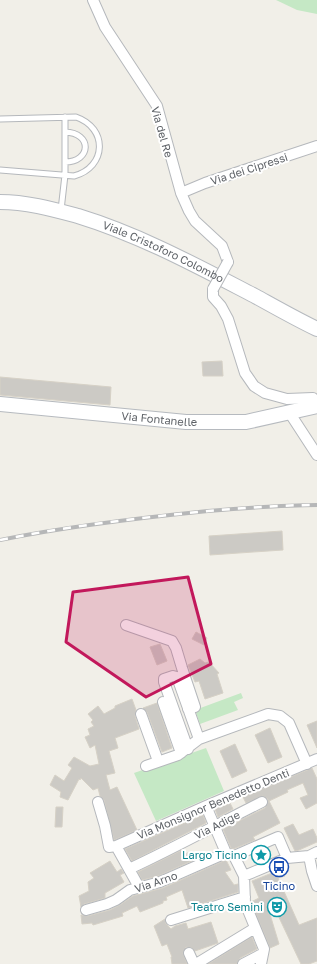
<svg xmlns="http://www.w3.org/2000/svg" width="317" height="964" font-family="'Golos Text',sans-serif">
	<rect width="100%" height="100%" fill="#f1efe8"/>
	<!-- green -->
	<path fill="#c5e8c5" d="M276,0H317V14L297,10Z
		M241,693L243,698L234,702L238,710L200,724L195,710Z
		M206,748L224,791L156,821L134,773Z"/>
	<!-- building -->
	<path fill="#cccac5" stroke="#d6d1c6" d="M222,361L223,376H203L202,362Z
		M0,377L111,387L110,405L0,395Z
		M282,531L283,550L210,555L209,536Z
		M196,632L207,638L204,645L192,639Z
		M160,644L167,661L157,665L150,647Z
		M200,659L205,663L209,662L219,673L217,674L223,693L205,699L199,681L195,682L188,665Z
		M132,699L136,710L135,716L139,729L115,738L118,748L109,751L115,773L106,775L110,790L117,787L137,830L114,840L104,800L100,796L98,788L93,790L81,778L80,780L79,779L68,800L60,797L61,792L50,785L55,775L64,781L72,768L68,765L74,757L90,766L99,764L95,745L90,748L85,737L90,735L88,729L94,726L91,722L93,720L88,714L98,706L104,714L115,708V706Z
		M157,703L172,748L162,752L147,712L143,708Z
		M317,721V748L307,725Z
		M270,728L282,757L268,763L255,735Z
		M235,744L247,771L232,778L220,751Z
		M312,768L317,779V803L306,809L300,798L308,795L303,783L287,790L288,792L269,801L280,823L253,837L255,840L233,849L231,848L223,829L265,808L268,803V799L263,796L246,803L243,797Z
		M230,803L233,809L218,817L215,809Z
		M56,807H63L62,827H55Z
		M203,815L206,823L132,861L125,849Z
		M293,824L299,835L313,829L317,838V842L299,850L295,851L284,828Z
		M184,849L185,854L190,852L207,854L158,876L142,880L138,872Z
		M226,860L231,870L225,872L234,885L238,884V892L188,908L182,890L166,897L167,900L163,901V903L140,912L137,906L122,913L123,916L93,925L92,923L82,924L81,915L88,916L110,910L120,905L133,896L163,888Z
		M110,861L117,872L121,869L124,873L120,875L124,882L105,893V898L84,904L81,907L79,896L89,891L88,882L94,878L90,873Z
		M282,869L285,876L278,878L299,925L317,918V961L309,964H301L275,909L269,911L279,944L270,948L251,902L259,898L252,881Z
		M165,919L166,924L171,929L175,926L186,923L188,929L211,922L218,943L195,951L192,948L186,947L183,953L187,964H172L171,957H172L167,944L162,946L154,926Z
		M252,937L257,949L240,958L237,964H208Z"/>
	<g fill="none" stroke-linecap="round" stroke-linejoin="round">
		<defs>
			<path id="lane" d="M0,119L76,117C108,128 107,167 74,176L0,170
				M65,162C91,162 93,133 65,132
				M61,210L65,175V117"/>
			<path id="street" d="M93,0L105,27L157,106L181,193L189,211L195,221L222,246L228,262
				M181,193L205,183L317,146
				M213,289V297L221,306L228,319L245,373L254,386L265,393L287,399L313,398L317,402
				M289,412L317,455
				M126,625L172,641L176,648L182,668L195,707L188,709
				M163,702L181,753
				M141,714L158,761
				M188,749L164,682V679L173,676L177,677L199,739
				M146,766L178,755L199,739L268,714L280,716L289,723L307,764
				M98,802L105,826L109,847L116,846L206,806L317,759
				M206,806L226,853
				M116,846L139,887
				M229,854L234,856L278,837L287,858
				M234,856L244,876L287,858L309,856L317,852
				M309,856L312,871L317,886
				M129,869C174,848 218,824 262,802
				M244,876L245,903L264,949L261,964
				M86,910L107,904L116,900L130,890L160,882L226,853
				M171,920L245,897
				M189,953L194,964
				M196,964L255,928
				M243,964L262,954"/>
			<g id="secondary">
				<path id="s1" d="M0,202C27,202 52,209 78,216C140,235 197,266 255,296C275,307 296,319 317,329"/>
				<path id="s2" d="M0,404L186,422H246L317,406"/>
			</g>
		</defs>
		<!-- lane casing -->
		<use href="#lane" stroke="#b5b8bc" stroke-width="7"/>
		<!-- street casing -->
		<use href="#street" stroke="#b5b8bc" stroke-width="12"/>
		<!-- secondary casing -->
		<use href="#secondary" stroke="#b6babf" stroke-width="16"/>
		<!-- lane -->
		<use href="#lane" stroke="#fff" stroke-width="5"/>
		<!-- street -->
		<use href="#street" stroke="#fff" stroke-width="10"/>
		<!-- secondary -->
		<use href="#secondary" stroke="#fff" stroke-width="14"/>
		<defs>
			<path id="rail" d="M0,540C69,526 138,518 208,511C244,508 280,505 317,505"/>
		</defs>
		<!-- rail casing -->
		<use href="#rail" stroke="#b6b7b8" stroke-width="4"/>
		<!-- rail -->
		<use href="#rail" stroke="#fff" stroke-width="2.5" stroke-dasharray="8" stroke-linecap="butt"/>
		<defs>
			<path id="street-bridge" d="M213,289L228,262"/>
		</defs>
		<!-- street-bridge casing -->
		<use href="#street-bridge" stroke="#b5b8bc" stroke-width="12" stroke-linecap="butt"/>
		<!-- street-bridge -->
		<use href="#street-bridge" stroke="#fff" stroke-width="10"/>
	</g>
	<!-- marked area -->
	<path fill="#c2185b" fill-opacity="0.2" stroke="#c2185b" stroke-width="3" stroke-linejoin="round" d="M188,577L211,664L146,697L66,642L73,592Z"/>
	<!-- icons -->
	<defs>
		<symbol id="sight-ring" viewBox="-11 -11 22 22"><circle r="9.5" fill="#fff" stroke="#0f9aa8" stroke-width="1.5"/><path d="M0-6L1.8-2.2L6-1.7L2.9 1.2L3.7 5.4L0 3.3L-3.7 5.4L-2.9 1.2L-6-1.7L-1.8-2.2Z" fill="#0f9aa8"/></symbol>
		<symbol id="bus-ring" viewBox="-11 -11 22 22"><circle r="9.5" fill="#fff" stroke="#1a4fb4" stroke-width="1.5"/><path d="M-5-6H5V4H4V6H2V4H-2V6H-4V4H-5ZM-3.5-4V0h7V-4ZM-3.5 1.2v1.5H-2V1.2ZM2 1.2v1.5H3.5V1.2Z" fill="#1a4fb4"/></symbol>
		<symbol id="theatre-ring" viewBox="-11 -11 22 22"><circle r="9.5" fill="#fff" stroke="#0f9aa8" stroke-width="1.5"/><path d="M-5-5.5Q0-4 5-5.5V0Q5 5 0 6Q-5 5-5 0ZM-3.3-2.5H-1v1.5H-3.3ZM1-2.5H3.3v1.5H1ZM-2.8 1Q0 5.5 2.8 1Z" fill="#0f9aa8"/></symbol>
	</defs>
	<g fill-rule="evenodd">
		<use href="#sight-ring" x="250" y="844" width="22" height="22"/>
		<use href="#bus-ring" x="268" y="856" width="22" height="22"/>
		<use href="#theatre-ring" x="266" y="896" width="22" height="22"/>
	</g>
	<g text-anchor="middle" stroke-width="4" stroke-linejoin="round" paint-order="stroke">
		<!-- street labels -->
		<g font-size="11" fill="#5f6368" stroke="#fff">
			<text transform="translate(162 132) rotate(74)" y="4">Via del Re</text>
			<text transform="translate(249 169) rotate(-18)" y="4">Via dei Cipressi</text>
			<text dy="4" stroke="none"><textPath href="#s1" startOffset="172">Viale Cristoforo Colombo</textPath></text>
			<text dy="4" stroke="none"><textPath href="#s2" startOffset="160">Via Fontanelle</textPath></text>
			<text transform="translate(213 804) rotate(-23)" y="4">Via Monsignor Benedetto Denti</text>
			<text transform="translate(217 825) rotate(-27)" y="4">Via Adige</text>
			<text transform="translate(156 882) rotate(-19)" y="4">Via Arno</text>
		</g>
		<!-- culture labels -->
		<g font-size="11" fill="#0d838f" stroke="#fff" text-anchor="end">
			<text x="247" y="859">Largo Ticino</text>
			<text x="263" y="911">Teatro Semini</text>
		</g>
		<!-- transit labels -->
		<g font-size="11" fill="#164399" stroke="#fff">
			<text x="279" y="890">Ticino</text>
		</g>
	</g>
</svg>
